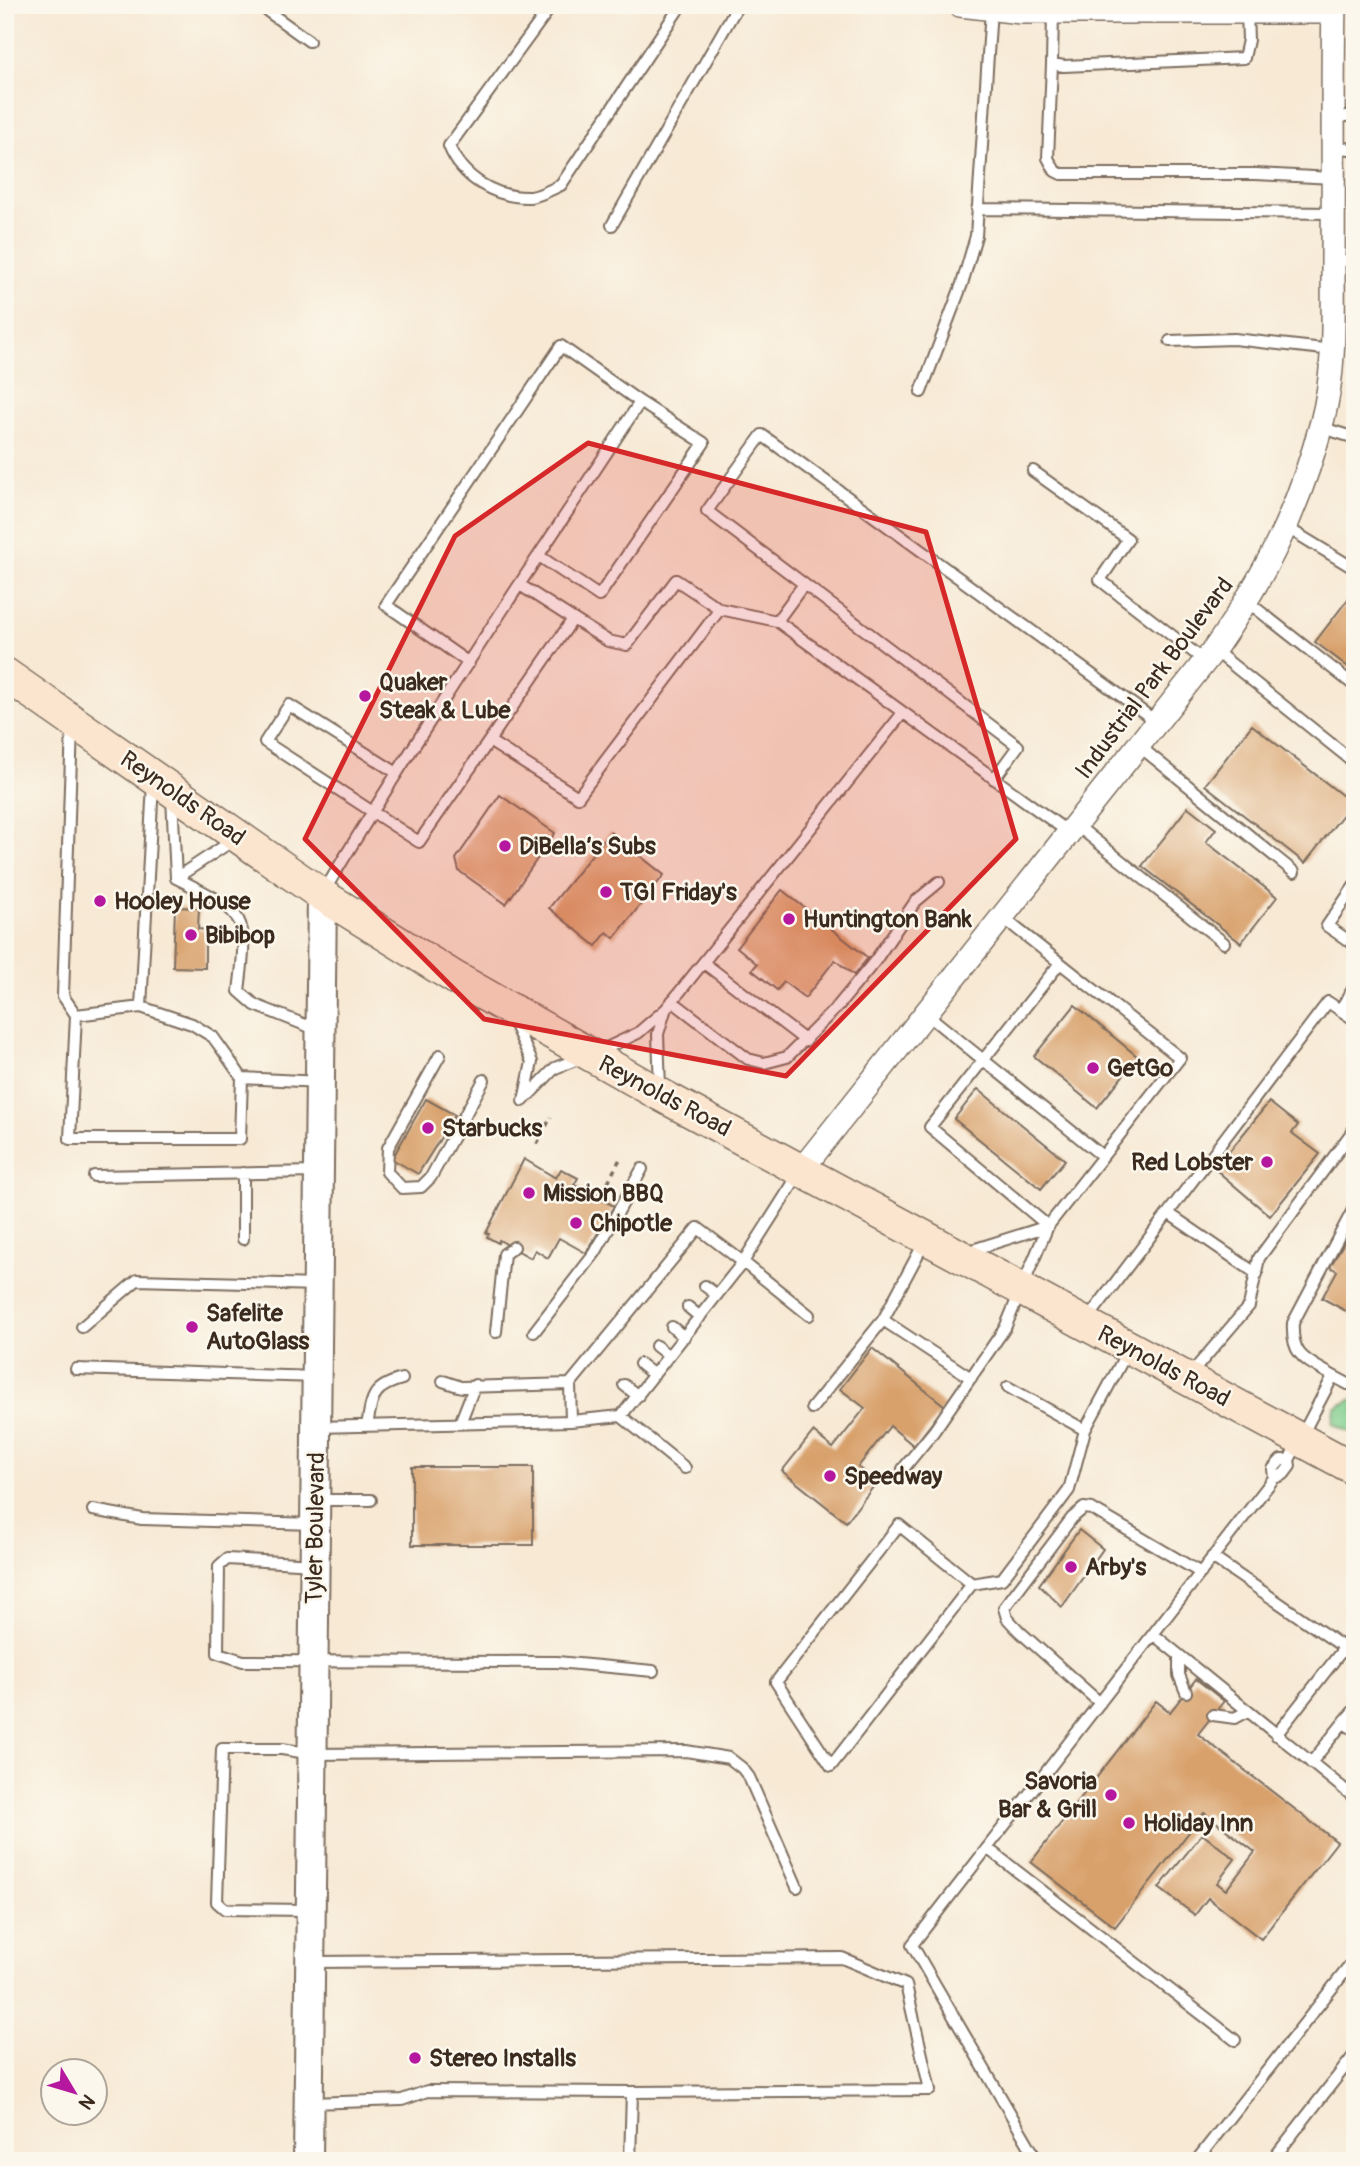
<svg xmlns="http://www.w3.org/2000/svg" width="1360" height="2166" font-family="Pangolin,sans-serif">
	<rect width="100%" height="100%" fill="#fbf7ec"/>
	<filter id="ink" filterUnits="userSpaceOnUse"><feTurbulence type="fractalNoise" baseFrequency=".0143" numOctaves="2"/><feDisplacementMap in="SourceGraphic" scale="14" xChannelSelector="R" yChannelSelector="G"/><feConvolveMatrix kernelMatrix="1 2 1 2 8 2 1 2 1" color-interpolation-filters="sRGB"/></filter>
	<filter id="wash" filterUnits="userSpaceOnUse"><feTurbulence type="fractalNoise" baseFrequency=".00686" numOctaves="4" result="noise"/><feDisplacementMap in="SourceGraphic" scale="28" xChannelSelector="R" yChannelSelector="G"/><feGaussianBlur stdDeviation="1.57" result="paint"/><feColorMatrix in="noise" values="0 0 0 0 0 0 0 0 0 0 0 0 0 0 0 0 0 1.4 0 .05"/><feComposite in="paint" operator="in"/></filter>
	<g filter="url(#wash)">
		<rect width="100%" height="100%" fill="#f7e9d4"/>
		<!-- green -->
		<path fill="#7fcd8d" stroke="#5d7c56" stroke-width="2" d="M1355,1398V1435L1333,1424L1335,1408Z"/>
		<g id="blocks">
			<!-- building -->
			<path fill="#d8a06b" d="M1355,590V672L1315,642Z
				M1252,725L1352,803L1305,863L1205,785Z
				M500,795L555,833L506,904L459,871L456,859Z
				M1188,807L1216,829L1206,842L1277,897L1241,943L1142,866Z
				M610,832L664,875L614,938L607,932L596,946L549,908Z
				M782,890L868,958L854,975L835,960L805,998L784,982L777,990L752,970L757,964L737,947Z
				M175,907L199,908L198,929L208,930V941L205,940V968L173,967Z
				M1075,1005L1138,1057L1097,1108L1034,1056Z
				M978,1089L1065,1160L1041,1189L954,1119Z
				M426,1099L455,1115L418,1174L392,1159Z
				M1269,1102L1298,1125L1292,1133L1320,1154L1270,1216L1215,1169Z
				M524,1159L556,1178L561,1169L578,1178L574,1185L614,1206L586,1253L559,1238L548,1258L535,1250L531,1258L499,1240L498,1243L487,1237L489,1234L486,1233Z
				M1355,1234V1316L1322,1298L1337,1271L1330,1267L1346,1239L1351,1242Z
				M872,1348L945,1406L914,1446L890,1426L858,1467L877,1482L846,1522L782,1471L813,1432L833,1448L865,1408L840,1389Z
				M412,1467H533V1545H412Z
				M1079,1530L1103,1549L1062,1607L1039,1585Z
				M1196,1679L1224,1701L1198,1734L1337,1842L1261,1939L1208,1898L1195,1915L1159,1888L1202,1834L1235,1859L1217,1883L1226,1890L1255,1852L1204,1813L1115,1927L1031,1862L1156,1701L1170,1712Z"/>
		</g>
	</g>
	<g filter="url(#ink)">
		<use href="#blocks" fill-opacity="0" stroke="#7d6d5e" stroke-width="2"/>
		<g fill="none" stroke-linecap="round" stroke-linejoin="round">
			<defs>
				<path id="service" d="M259,5L309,41
					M552,5L449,146C462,178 495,198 530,197C540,196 552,189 561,185L681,5
					M1053,12L1052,64L1064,66L1244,58L1248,40L1247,12
					M1052,64L1048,158L1055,171L1061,174H1256L1333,178
					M1334,119L1355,114
					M1334,146L1355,150
					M977,209L1333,213
					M612,225L738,5
					M1333,260L1355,261
					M1170,341L1234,339L1333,350
					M921,392L962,284L976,236L991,9
					M1320,427L1355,438
					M1033,471L1128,539L1100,580L1205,661
					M1286,527L1355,569
					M539,556L599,596L704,443L640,402
					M804,584L707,511L762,435L1157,722
					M520,585L573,619
					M1248,602L1355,686
					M720,609L578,797L489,741L573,619L608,641L627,645L676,580L720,609L777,621L1068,832
					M777,621L804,584L1018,746L994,779
					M1214,650L1355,763
					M72,727L63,996L76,1015L141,1007L153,783
					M1138,745L1294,872
					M397,773L289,705L265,742L419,842L489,741
					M172,797L176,878
					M1075,824L1224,943
					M176,878C246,913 249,913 239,991L255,1005L318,1030
					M176,878L235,839
					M1355,885L1327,926L1355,945
					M323,893C423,726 533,565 640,402L561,346L386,605L469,663
					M1001,916L1180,1058L1048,1226L930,1127L1060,963
					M704,963L806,1041
					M672,1001L748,1059L764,1063L787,1057L838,1006L875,961L915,902L939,882
					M1340,1010L1355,986
					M924,1012L1101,1155
					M76,1015L70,1139H240L242,1078L226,1055L213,1037L192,1024L141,1007
					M514,1023L532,1062L525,1096
					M598,1052L638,1033L666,1009L902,714
					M440,1055L388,1148L387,1172L402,1188L421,1187L431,1177L484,1080
					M242,1078L320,1082
					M660,1088L658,1034L665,1011
					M523,1101L555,1068L583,1057
					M799,1174L743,1262L809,1315
					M94,1176L319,1172
					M1168,1213L1257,1274
					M243,1239V1173
					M705,1286L717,1295
					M688,1307L700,1317
					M883,1320L971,1378
					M1087,1320L1328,1002L1355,1020
					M82,1327L137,1280L318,1285
					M672,1327L684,1337
					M496,1332L504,1254L514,1247
					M534,1332L595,1253L642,1169
					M656,1346L669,1356
					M640,1364L654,1375
					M76,1369L317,1377
					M1189,1376L1249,1306L1259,1258L1355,1128
					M1333,1376C1306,1360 1291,1357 1293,1323L1355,1206
					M443,1381L458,1386
					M624,1385L638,1396
					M462,1387L570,1384
					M1008,1387L1085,1430
					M812,1408L883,1320L925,1241
					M621,1416L685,1468
					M460,1423L475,1385
					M367,1426C372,1397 372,1387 402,1379
					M316,1427L571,1421L570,1384L698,1228L743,1262L621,1416L571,1421
					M1289,1460H1281L1273,1469L1274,1478L1284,1474L1290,1466L1289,1460L1333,1376L1348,1384
					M903,1469L934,1431L1005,1328L1048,1226L966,1252
					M318,1500H371
					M93,1510L142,1519L315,1524
					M1212,1557L1355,1655
					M314,1564L227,1559L219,1566L218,1653L243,1661L557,1662L653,1671
					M972,1584L831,1766L776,1682L899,1525L972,1584L1002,1579L1069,1490L1085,1430L1128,1350
					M1153,1634L1355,1798
					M1179,1655V1675L1186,1692
					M1100,1703L1019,1631L1007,1618L1004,1608L1072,1518L1084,1508L1092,1509L1201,1573
					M1355,1709L1343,1723L1355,1730
					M1213,1715L1235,1718L1248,1711
					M1276,1735L1355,1634
					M1311,1763L1343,1723
					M987,1848L1235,2040
					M309,1910L225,1909L217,1902L222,1749H282L313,1754L686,1751L729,1758L742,1768L749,1777L797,1887
					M310,1962L842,1958L906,1985L930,2090L632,2092
					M310,2103L402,2100L427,2091L632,2092L630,2161
					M1277,2154L1355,2054
					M1038,2161L912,1945L1274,1478
					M1196,2161L1355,1959"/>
				<path id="minor" d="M960,5L1021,12H1334
					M802,1169L1214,650C1266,575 1298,511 1322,422C1336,370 1333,313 1333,259C1334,175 1332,90 1334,5"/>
				<path id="tertiary" d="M308,2161L322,895"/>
				<path id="secondary" d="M5,674L322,895L457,979L661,1095L1355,1469"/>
			</defs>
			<!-- service casing -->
			<use href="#service" stroke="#7d6d5e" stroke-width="14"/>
			<!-- minor casing -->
			<use href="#minor" stroke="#7d6d5e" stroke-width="26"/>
			<!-- tertiary casing -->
			<use href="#tertiary" stroke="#7d6d5e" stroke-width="32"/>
			<!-- secondary casing -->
			<use href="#secondary" stroke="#7d6d5e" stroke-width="35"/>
			<!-- path -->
			<path stroke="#7d6d5e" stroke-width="3.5" stroke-dasharray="5 5" stroke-linecap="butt" d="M537,1144L551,1117
				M608,1182L621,1157"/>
			<!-- service -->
			<use href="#service" stroke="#fff" stroke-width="10"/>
			<!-- minor -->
			<use href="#minor" stroke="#fff" stroke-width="23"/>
			<!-- tertiary -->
			<use href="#tertiary" stroke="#fff" stroke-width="28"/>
			<!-- secondary -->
			<use href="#secondary" stroke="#fbe5cf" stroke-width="32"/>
		</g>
	</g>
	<!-- marked area -->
	<path fill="#d62828" fill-opacity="0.2" stroke="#d62828" stroke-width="5" stroke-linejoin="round" d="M588,443L926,532L1016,839L786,1076L484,1019L305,839L455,536Z"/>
	<!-- markers -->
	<g fill="#b5179e" stroke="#fbf7ec" stroke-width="2.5">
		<circle cx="365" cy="696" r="7"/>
		<circle cx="505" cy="846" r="7"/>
		<circle cx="606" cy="892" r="7"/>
		<circle cx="100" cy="901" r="7"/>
		<circle cx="789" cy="919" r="7"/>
		<circle cx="191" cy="935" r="7"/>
		<circle cx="1093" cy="1068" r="7"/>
		<circle cx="428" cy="1128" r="7"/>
		<circle cx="1267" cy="1162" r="7"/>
		<circle cx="529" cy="1193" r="7"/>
		<circle cx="576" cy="1223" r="7"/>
		<circle cx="192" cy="1327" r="7"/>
		<circle cx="830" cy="1476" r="7"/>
		<circle cx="1071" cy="1567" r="7"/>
		<circle cx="1111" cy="1795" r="7"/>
		<circle cx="1129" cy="1823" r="7"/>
		<circle cx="415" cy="2058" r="7"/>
	</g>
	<g text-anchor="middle" stroke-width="5" stroke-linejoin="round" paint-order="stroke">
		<!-- street labels -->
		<g font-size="24" fill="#3b2a1e" stroke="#fbf7ec">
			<text transform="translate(1154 678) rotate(-53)" y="8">Industrial Park Boulevard</text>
			<text transform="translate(183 798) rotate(35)" y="8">Reynolds Road</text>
			<text transform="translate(665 1096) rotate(28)" y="8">Reynolds Road</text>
			<text transform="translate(1164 1366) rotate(28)" y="8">Reynolds Road</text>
			<text transform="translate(315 1528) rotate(-89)" y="8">Tyler Boulevard</text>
		</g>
		<!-- poi labels -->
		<g font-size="24" font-weight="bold" fill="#3b2a1e" stroke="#fbf7ec" text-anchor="start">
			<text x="379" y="690">Quaker<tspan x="379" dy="28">Steak &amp; Lube</tspan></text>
			<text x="519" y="854">DiBella’s Subs</text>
			<text x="620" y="900">TGI Friday's</text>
			<text x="114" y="909">Hooley House</text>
			<text x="803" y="927">Huntington Bank</text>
			<text x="205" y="943">Bibibop</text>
			<text x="1107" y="1076">GetGo</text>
			<text x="442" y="1136">Starbucks</text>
			<text x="1253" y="1170" text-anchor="end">Red Lobster</text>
			<text x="543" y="1201">Mission BBQ</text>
			<text x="590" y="1231">Chipotle</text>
			<text x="206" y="1321">Safelite<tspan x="206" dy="28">AutoGlass</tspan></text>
			<text x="844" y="1484">Speedway</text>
			<text x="1085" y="1575">Arby's</text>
			<text x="1097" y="1789" text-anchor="end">Savoria<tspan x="1097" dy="28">Bar &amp; Grill</tspan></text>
			<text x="1143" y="1831">Holiday Inn</text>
			<text x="429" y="2066">Stereo Installs</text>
		</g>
	</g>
	<!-- margin -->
	<rect width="1360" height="2166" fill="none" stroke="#fbf7ec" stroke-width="28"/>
	<!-- north arrow -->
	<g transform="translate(74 2092) rotate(128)"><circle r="33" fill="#fbf7ec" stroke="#aea59a" stroke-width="2"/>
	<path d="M0-5L12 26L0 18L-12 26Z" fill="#b5179e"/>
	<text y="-10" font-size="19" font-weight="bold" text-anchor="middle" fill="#3b2a1e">N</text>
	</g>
</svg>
